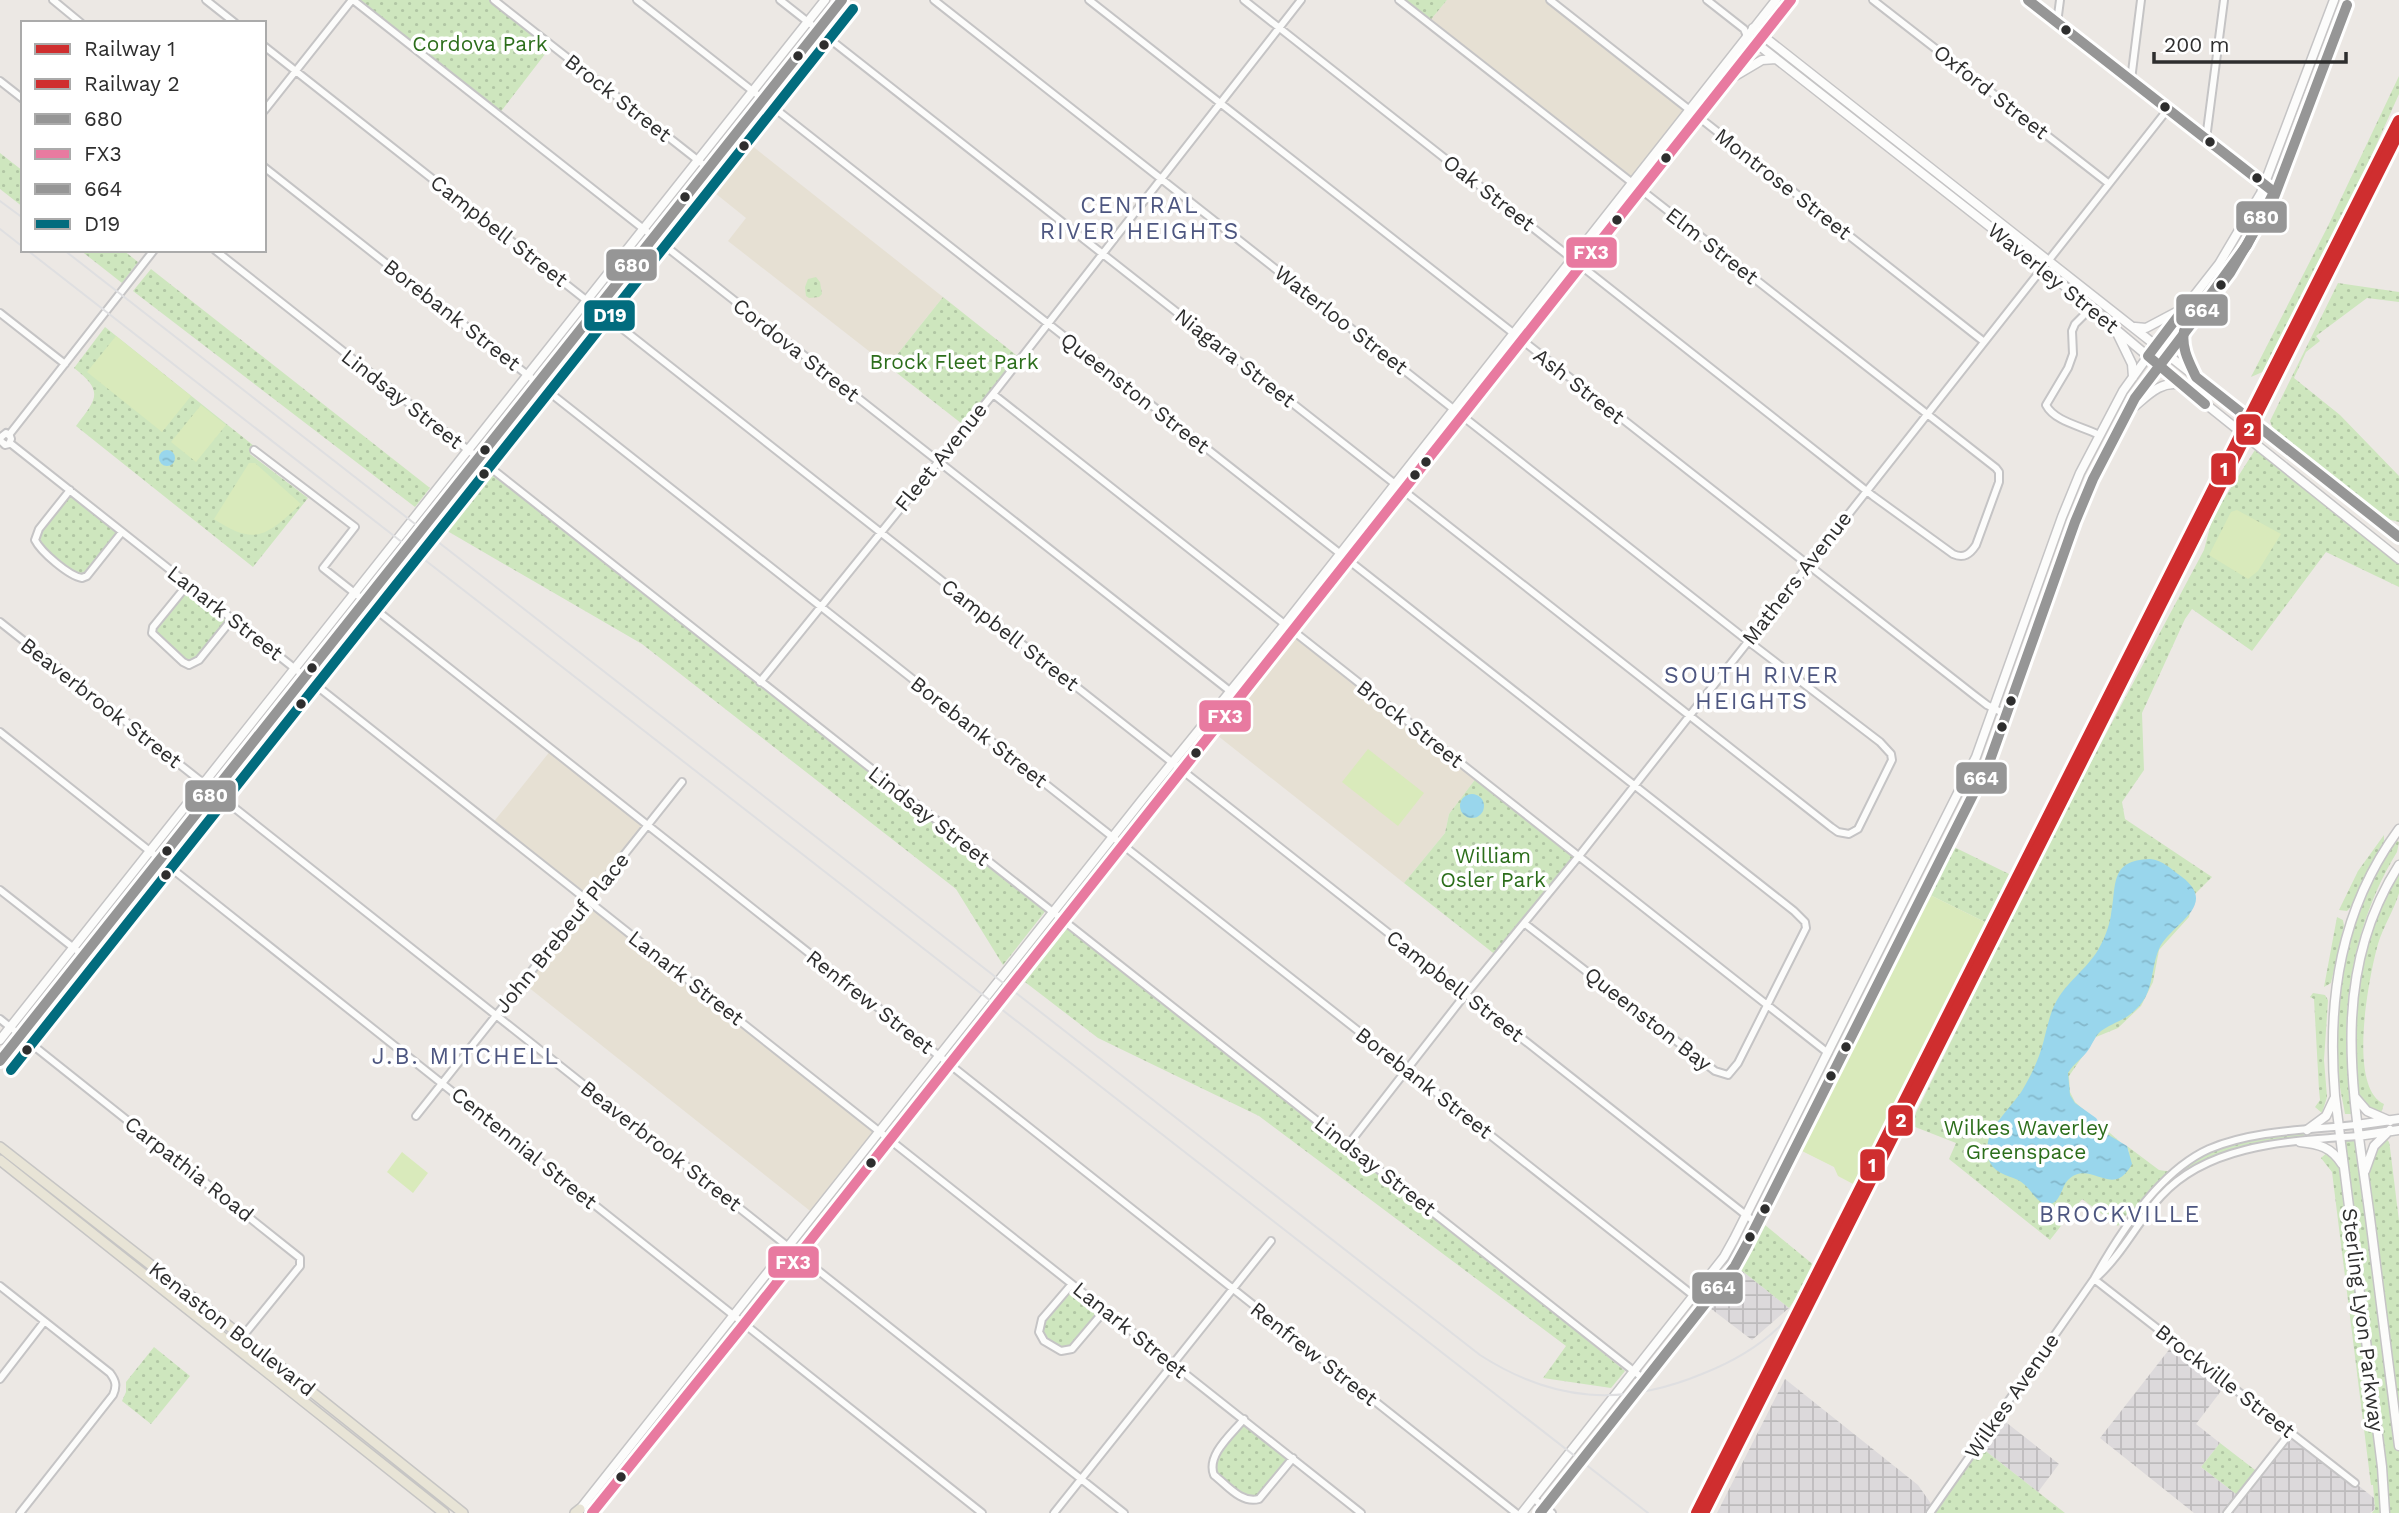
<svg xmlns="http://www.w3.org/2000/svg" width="2399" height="1513" font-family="'Work Sans',sans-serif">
	<defs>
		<pattern id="industrial-grid" width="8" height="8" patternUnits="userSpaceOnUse" patternTransform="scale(1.75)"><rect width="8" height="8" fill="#dcd9db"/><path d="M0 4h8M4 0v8" fill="none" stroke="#bdbbbc"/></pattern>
		<pattern id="green-dots" width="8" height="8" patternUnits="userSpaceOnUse" patternTransform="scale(1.75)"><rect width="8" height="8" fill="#cee6be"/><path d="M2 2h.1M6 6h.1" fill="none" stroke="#b1c6a4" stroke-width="1.8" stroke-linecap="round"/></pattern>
		<pattern id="water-ripples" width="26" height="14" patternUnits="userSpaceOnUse" patternTransform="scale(1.75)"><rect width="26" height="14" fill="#99d6ec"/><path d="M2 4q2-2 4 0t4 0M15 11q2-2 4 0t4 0" fill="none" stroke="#84b8cb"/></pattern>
	</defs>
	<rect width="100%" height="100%" fill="#ece8e4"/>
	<!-- industrial -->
	<path fill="url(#industrial-grid)" d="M1741,1270L1789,1308L1752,1340L1710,1308Z
		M2175,1342L2227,1383L2196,1424L2220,1443L2201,1467L2240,1497L2291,1432L2374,1498L2375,1509L2370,1513H2194L2100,1438Z
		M1785,1379L1918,1485L1934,1508L1930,1513H1717Z
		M1998,1416L2059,1464L2038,1492L1978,1445Z"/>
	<!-- education -->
	<path fill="#e6e0d3" d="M1447,0H1550L1689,109L1632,183L1428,23Z
		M737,134L943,297L888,366L728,241L746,218L700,181Z
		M1295,632L1477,777L1449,814L1445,833L1404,883L1213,732Z
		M551,750L648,826L589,900L880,1132L814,1214L523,983L588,900L492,824Z"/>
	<!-- green -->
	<path fill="url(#green-dots)" d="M353,0H494L552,45L499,114Z
		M1399,0H1447L1428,23Z
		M2399,76V94L2350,204L2267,370L2251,377L2328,226Z
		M0,153L23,171V207L0,189Z
		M80,250H123L138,262L122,283Z
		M151,269L430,488L415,507L133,291Z
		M816,277L820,282L822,294L819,297L809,298L806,296L805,287L808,279Z
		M2338,283L2399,292V302L2367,298L2316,336L2320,341L2306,352L2294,378L2340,415L2399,476V522L2383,518L2275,435L2270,421Z
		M943,297L1020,358L966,427L888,366Z
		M105,327L254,446L250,454L308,498L253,567L76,426C96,399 105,392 74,368Z
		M2260,442L2399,554V587L2326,552L2252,651L2192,609L2185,619L2142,713L2144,770L2122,802L2125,819L2212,877L2194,895L2189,917L2159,950L2153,982L2141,1006L2118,1028L2096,1037L2069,1076L2070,1092L2075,1102L2119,1141L2129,1153L2127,1146L2159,1170L2172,1172L2136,1215L2130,1210L2118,1226L2082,1199L2050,1240L1949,1159L1956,1143L1910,1125L2059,822L2204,550L2213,516Z
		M484,465L1047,909L1003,965L956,889L642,644L437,525Z
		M70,490L122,532L82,578L42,550L36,535Z
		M188,584L232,619L199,660L189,665L155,638L153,627Z
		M1477,777L1579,856L1497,956L1404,883L1445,833L1449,814Z
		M2384,835V843L2351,907L2347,911L2339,910L2358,871Z
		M2396,840L2399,842L2397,852C2362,909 2346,977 2346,1043C2346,1067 2352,1090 2351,1114H2345C2341,1090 2334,1064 2335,1039C2336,966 2358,902 2396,840Z
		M1954,847L2009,874L1985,922L1930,895Z
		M2399,871C2399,878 2399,887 2399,893C2395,908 2383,927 2378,944C2369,976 2347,1088 2384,1104L2381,1113C2372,1110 2365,1106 2360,1097C2350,1078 2355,1012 2357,989C2359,975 2363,960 2367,946C2375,920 2386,895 2399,871Z
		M2337,917L2343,920L2344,926L2331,983L2324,987Z
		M1069,926L1348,1145L1625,1371L1611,1388L1543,1378L1566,1346L1259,1116L1098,1038L1025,982Z
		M2313,993L2325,995L2328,1000L2324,1060L2327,1097L2322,1113L2315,1107L2320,1100L2319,1090L2314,999L2310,997Z
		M2307,1130L2300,1142L2224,1156L2182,1178L2177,1169C2216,1143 2261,1137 2307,1130Z
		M2383,1135L2389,1142L2390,1148L2399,1221V1513H2372L2375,1509L2373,1485H2371L2332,1172L2321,1158L2330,1150L2342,1165L2340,1137L2358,1136L2363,1171Z
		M1765,1225L1815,1266L1806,1284L1789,1308L1741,1270L1714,1303Z
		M1072,1284L1105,1310L1072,1349L1061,1351L1044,1341L1040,1323Z
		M154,1347L190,1376L151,1424L122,1401L126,1392V1382Z
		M1244,1419L1293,1458L1265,1493L1248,1500L1214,1475L1215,1454Z
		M2220,1443L2259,1473L2240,1497L2201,1467Z
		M1978,1445L2065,1513H1930Z"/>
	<!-- pitch -->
	<path fill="#d9eabb" d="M116,336L191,396L162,432L87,372Z
		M201,405L226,425L196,462L171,442Z
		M249,463H255L301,504C267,535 256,547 214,519Z
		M2237,510L2281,534L2258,571L2248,579L2209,555L2231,512Z
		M1368,749L1424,793L1398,826L1342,782Z
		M1930,895L1985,922L1855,1185L1838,1176L1834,1167L1802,1151Z
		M402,1152L428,1173L413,1193L387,1172Z"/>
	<!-- water -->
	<path fill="url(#water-ripples)" d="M159 458a8 8 0 1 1 16 0a8 8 0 1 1-16 0Z
		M1460 806a12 12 0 1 1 24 0a12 12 0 1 1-24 0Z
		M2150,859C2163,860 2172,870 2182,877C2220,906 2170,924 2159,949C2151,967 2154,989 2140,1005C2126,1021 2117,1020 2101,1031C2095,1036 2093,1043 2089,1049C2083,1058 2074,1063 2068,1073L2070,1095L2075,1103L2096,1118L2107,1134L2127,1146L2132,1164C2112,1201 2091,1158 2068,1180C2061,1187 2061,1203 2049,1204C2038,1205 2032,1191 2025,1185C2016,1176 2002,1177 1993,1167C1987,1160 1986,1151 1988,1142C1991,1125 2014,1104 2023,1089C2030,1077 2037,1063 2041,1050C2046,1035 2048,1018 2055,1004C2065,983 2086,970 2098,950C2104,940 2109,927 2111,915C2117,885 2109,860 2150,859Z"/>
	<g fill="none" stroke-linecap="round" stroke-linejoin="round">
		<defs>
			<path id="street" d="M53,0L81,23
				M206,0L235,23
				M353,0L1240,699
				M494,0L709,169
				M637,0L1794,911L1805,922L1806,928L1738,1063L1728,1075L1715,1071L1524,923
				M780,0L1831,827L1838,832L1849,834L1858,829L1892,760L1891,754L1880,742L1748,641L934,0
				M1089,0L1974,695L1987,705L2007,715
				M1244,0L1873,496L1953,554C1964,559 1970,554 1976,545L1999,482V472L1996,468L1399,0
				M1550,0L1983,341
				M1707,0L1744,29L1747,36
				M1873,0L2108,183
				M2057,23L2060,0
				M264,46L1756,1223
				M2131,80L2141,0
				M0,81L23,99
				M264,111L352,0
				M2206,139L2224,0
				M264,167L1694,1296
				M215,250L1645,1380
				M2091,308L2075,324L2072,331L2073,354L2068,368L2046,405C2055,422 2082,426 2099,435
				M0,313L65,364
				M993,394L1828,1053
				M9,435L154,250
				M0,438L6,433L10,436L11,439L9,444L5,445L0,440
				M10,443L1361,1513
				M254,450L355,527L323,568L1516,1513
				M70,490L39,529L35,540C41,552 69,576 82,578L87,576L122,532
				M188,584L153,627L152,633L183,662L189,665L199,660L232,619
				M0,622L1124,1513
				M760,682L993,394L1301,0
				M0,732L982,1513
				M0,890L84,956
				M0,1019L300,1258V1266L243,1336
				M416,1116L682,782
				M1348,1145L1461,1000L1579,856L2168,109
				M2098,1276C2123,1253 2138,1221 2161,1196C2209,1143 2292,1141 2358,1136
				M2094,1279L2355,1483
				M1072,1284L1042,1319L1039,1332L1044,1341L1061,1351L1072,1349L1105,1310
				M0,1286L110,1373C116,1381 117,1386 113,1395L20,1513
				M0,1379L44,1322
				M1244,1419C1232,1434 1206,1455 1214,1475C1227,1485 1241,1504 1259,1499L1293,1458
				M1534,1499L1552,1513
				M1054,1513L1271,1241
				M1930,1513L2094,1279C2119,1234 2160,1171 2209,1149C2254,1130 2309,1130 2356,1125
				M2227,1513L2291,1432"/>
			<path id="secondary" d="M2028,0L2274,192
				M1753,28L2399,537
				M1747,36L2049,273L2182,385L2399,559
				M1735,76L1762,60L1776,59
				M2135,327L2146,328L2180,310
				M2116,331L2132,364L2133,377
				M2183,334L2181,342L2195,374
				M2135,406C2148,395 2162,380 2181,385
				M2399,865C2327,977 2354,1096 2370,1218C2379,1294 2389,1370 2399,1446
				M0,1040L825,0
				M0,1061L842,0
				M2355,1097L2367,1111L2390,1121
				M2356,1125L2399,1119
				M2307,1130L2326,1116L2334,1099
				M2358,1136L2399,1130
				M2300,1142C2319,1144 2331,1147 2342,1164
				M2365,1171L2374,1146L2390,1130
				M577,1513L1142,800L1285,624L1776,0
				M592,1513C793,1268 984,1015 1183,768C1388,514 1589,257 1791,0
				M1522,1513L1724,1257L1734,1239L1976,757L2062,517L2080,473L2123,391L2161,338L2219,264L2261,193L2334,0
				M1539,1513L1720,1284L1754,1228L1989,760L2074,522L2093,477L2144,386L2247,245L2263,217L2348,0
				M2385,1513L2382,1467L2335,1096C2327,999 2340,909 2399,829"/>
			<path id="primary" d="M0,1147L248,1341L463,1513
				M0,1160L444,1513
				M575,1513L580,1509"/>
		</defs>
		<!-- street casing -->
		<use href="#street" stroke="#c5c4c5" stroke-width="10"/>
		<!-- secondary casing -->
		<use href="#secondary" stroke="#c5c4c5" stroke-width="11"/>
		<!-- primary casing -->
		<use href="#primary" stroke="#c6c5c4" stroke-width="12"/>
		<!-- street -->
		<use href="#street" stroke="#fcfcfb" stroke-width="6"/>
		<!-- secondary -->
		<use href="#secondary" stroke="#fcfcfb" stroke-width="8"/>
		<!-- primary -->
		<use href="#primary" stroke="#e8e4d6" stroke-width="9"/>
		<!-- rail -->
		<path stroke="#dfdfe1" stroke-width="2" d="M0,201L23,218
			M0,229L23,247
			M27,250L1648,1513
			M64,250L1480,1355C1553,1402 1622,1407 1702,1374C1730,1363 1757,1348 1779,1327C1795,1311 1807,1290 1819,1271
			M2277,373L2312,314L2399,144"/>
		<defs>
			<path id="bus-1" d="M2028,0L2274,192L2247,245L2184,331C2181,348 2189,362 2196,377L2399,537
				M2185,307L2148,356L2205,404
				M0,1061L842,0"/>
			<path id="bus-2" d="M592,1513L741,1328L1791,0"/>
			<path id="bus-3" d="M1540,1513L1735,1266L1746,1246L1989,763L2075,522L2093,479L2135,398L2230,273L2273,200L2347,5"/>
			<path id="bus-4" d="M11,1070L853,9"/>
		</defs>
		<!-- bus-1 casing -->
		<use href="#bus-1" stroke="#fff" stroke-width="16"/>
		<!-- bus-2 casing -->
		<use href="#bus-2" stroke="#fff" stroke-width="16"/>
		<!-- bus-3 casing -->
		<use href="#bus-3" stroke="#fff" stroke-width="16"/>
		<!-- bus-4 casing -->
		<use href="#bus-4" stroke="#fff" stroke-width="16"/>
		<!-- bus-1 -->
		<use href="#bus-1" stroke="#969696" stroke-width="10"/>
		<!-- bus-2 -->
		<use href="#bus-2" stroke="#e87aa0" stroke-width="10"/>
		<!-- bus-3 -->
		<use href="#bus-3" stroke="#969696" stroke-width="10"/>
		<!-- bus-4 -->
		<use href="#bus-4" stroke="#026c7e" stroke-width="10"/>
		<defs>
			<path id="rail-1" d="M1697,1513L2399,121"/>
			<path id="rail-2" d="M1703,1513L2399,131"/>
		</defs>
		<!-- rail-1 casing -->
		<use href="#rail-1" stroke="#fff" stroke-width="18"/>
		<!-- rail-2 casing -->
		<use href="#rail-2" stroke="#fff" stroke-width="18"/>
		<!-- rail-1 -->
		<use href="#rail-1" stroke="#cf2e2f" stroke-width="12"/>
		<!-- rail-2 -->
		<use href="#rail-2" stroke="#cf2e2f" stroke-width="12"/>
	</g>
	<!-- markers -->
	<g fill="#2e2e2e" stroke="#fff" stroke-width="2.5">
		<circle cx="2066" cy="30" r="6"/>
		<circle cx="824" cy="45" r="6"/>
		<circle cx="798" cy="56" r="6"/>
		<circle cx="2165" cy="107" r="6"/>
		<circle cx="2210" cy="142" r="6"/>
		<circle cx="744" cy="146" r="6"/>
		<circle cx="1666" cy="158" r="6"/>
		<circle cx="2257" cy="178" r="6"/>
		<circle cx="685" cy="197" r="6"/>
		<circle cx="1617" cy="220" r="6"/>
		<circle cx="2221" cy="285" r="6"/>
		<circle cx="485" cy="450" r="6"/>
		<circle cx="1426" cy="462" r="6"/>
		<circle cx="484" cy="474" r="6"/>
		<circle cx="1415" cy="475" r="6"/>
		<circle cx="312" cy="668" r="6"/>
		<circle cx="2011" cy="701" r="6"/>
		<circle cx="301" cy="704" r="6"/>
		<circle cx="2002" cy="727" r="6"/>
		<circle cx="1196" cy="753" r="6"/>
		<circle cx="167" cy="851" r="6"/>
		<circle cx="166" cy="875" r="6"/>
		<circle cx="1846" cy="1047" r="6"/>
		<circle cx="27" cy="1050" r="6"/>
		<circle cx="1831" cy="1076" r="6"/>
		<circle cx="871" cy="1163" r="6"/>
		<circle cx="1765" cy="1209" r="6"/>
		<circle cx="1750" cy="1237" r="6"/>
		<circle cx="621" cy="1477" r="6"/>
	</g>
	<g text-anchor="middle" stroke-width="7" stroke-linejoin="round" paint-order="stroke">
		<!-- park labels -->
		<g font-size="21" fill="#2c6e1b" stroke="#fff">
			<text x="480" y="51">Cordova Park</text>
			<text x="954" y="369">Brock Fleet Park</text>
			<text x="1493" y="863">William<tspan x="1493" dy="24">Osler Park</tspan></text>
			<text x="2026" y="1135">Wilkes Waverley<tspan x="2026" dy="24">Greenspace</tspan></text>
		</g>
		<!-- street labels -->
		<g font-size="21" fill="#2e2e2e" stroke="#fff">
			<text transform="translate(1991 92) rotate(38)" y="7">Oxford Street</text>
			<text transform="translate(618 98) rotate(38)" y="7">Brock Street</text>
			<text transform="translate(1783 184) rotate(38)" y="7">Montrose Street</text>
			<text transform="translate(1489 193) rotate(38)" y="7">Oak Street</text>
			<text transform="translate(499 231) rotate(38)" y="7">Campbell Street</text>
			<text transform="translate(1712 246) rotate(38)" y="7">Elm Street</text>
			<text transform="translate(2053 278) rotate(39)" y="7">Waverley Street</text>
			<text transform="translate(452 315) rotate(38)" y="7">Borebank Street</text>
			<text transform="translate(1341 320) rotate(38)" y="7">Waterloo Street</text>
			<text transform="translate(796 350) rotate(38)" y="7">Cordova Street</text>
			<text transform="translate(1235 358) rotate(38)" y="7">Niagara Street</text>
			<text transform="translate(1579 386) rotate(38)" y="7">Ash Street</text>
			<text transform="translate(1135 393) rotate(38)" y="7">Queenston Street</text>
			<text transform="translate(402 399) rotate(38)" y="7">Lindsay Street</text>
			<text transform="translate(941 457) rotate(-51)" y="7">Fleet Avenue</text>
			<text transform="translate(1797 578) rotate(-52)" y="7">Mathers Avenue</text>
			<text transform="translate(225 613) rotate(38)" y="7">Lanark Street</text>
			<text transform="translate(1010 635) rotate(38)" y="7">Campbell Street</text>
			<text transform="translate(101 703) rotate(38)" y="7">Beaverbrook Street</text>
			<text transform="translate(1410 724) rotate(38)" y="7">Brock Street</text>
			<text transform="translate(979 732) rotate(38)" y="7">Borebank Street</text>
			<text transform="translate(929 816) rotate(38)" y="7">Lindsay Street</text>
			<text transform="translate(562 933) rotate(-51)" y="7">John Brebeuf Place</text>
			<text transform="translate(686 978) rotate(38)" y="7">Lanark Street</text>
			<text transform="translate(1455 986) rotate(38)" y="7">Campbell Street</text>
			<text transform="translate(870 1002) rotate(38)" y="7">Renfrew Street</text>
			<text transform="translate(1648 1019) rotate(38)" y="7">Queenston Bay</text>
			<text transform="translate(1424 1083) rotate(38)" y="7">Borebank Street</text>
			<text transform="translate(661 1146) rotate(38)" y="7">Beaverbrook Street</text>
			<text transform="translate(524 1148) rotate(39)" y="7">Centennial Street</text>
			<text transform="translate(1375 1166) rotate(38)" y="7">Lindsay Street</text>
			<text transform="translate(189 1169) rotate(38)" y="7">Carpathia Road</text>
			<text transform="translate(2363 1320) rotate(83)" y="7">Sterling Lyon Parkway</text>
			<text transform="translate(232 1329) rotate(38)" y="7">Kenaston Boulevard</text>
			<text transform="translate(1130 1330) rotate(39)" y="7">Lanark Street</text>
			<text transform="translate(1314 1354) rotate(38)" y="7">Renfrew Street</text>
			<text transform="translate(2225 1381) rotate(38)" y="7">Brockville Street</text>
			<text transform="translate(2012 1396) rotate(-55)" y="7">Wilkes Avenue</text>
		</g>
		<!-- neighbourhood labels -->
		<g font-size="23" letter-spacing="2" fill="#4d5680" stroke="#fff">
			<text x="1140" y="213">CENTRAL<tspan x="1140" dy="26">RIVER HEIGHTS</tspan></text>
			<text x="1752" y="683">SOUTH RIVER<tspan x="1752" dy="26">HEIGHTS</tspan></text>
			<text x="466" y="1064">J.B. MITCHELL</text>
			<text x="2120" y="1222">BROCKVILLE</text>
		</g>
	</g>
	<g stroke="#fff" stroke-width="2.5">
		<rect x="2235" y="200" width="53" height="34" rx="7" fill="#969696"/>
		<rect x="1565" y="236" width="53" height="33" rx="7" fill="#e87aa0"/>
		<rect x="605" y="248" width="53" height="34" rx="7" fill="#969696"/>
		<rect x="2175" y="293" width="54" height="34" rx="7" fill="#969696"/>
		<rect x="583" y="299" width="53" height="33" rx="7" fill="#026c7e"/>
		<rect x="2235" y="413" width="27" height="33" rx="7" fill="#cf2e2f"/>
		<rect x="2210" y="452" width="27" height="34" rx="7" fill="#cf2e2f"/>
		<rect x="1198" y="699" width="54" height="34" rx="7" fill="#e87aa0"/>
		<rect x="1955" y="761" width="53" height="34" rx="7" fill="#969696"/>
		<rect x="184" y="779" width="53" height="34" rx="7" fill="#969696"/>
		<rect x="1887" y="1104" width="27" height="33" rx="7" fill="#cf2e2f"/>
		<rect x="1859" y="1148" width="27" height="34" rx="7" fill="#cf2e2f"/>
		<rect x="767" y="1245" width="53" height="34" rx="7" fill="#e87aa0"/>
		<rect x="1691" y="1271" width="53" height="34" rx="7" fill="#969696"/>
	</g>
	<g font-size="19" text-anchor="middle" font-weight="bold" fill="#fff">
		<text x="2261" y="224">680</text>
		<text x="1591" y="259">FX3</text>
		<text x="632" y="272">680</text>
		<text x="2202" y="317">664</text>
		<text x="610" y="322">D19</text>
		<text x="2249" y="436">2</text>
		<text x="2224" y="476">1</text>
		<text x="1225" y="723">FX3</text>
		<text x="1981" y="785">664</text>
		<text x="210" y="802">680</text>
		<text x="1901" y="1127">2</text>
		<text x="1872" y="1172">1</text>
		<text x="793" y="1269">FX3</text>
		<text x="1718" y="1294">664</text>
	</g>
	<!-- legend -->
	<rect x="21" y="21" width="245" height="231" fill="#ffffff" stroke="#ababab" stroke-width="2"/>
	<rect x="35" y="44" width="35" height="10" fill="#cf2e2f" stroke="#ababab" stroke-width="2"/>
	<text x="84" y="56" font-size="21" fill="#2e2e2e">Railway 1</text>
	<rect x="35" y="79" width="35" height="10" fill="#cf2e2f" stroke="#ababab" stroke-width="2"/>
	<text x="84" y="91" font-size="21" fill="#2e2e2e">Railway 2</text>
	<rect x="35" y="114" width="35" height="10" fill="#969696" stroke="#ababab" stroke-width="2"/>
	<text x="84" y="126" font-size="21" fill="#2e2e2e">680</text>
	<rect x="35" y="149" width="35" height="10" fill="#e87aa0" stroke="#ababab" stroke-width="2"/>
	<text x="84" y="161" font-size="21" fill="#2e2e2e">FX3</text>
	<rect x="35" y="184" width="35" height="10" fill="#969696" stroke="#ababab" stroke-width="2"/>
	<text x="84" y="196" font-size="21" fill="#2e2e2e">664</text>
	<rect x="35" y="219" width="35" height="10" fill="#026c7e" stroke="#ababab" stroke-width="2"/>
	<text x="84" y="231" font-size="21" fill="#2e2e2e">D19</text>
	<!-- scale -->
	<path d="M2154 52v10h192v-10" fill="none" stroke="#2e2e2e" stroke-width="3.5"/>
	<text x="2164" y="52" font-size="21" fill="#2e2e2e" stroke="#ffffff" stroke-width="5" paint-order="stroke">200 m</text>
</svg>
